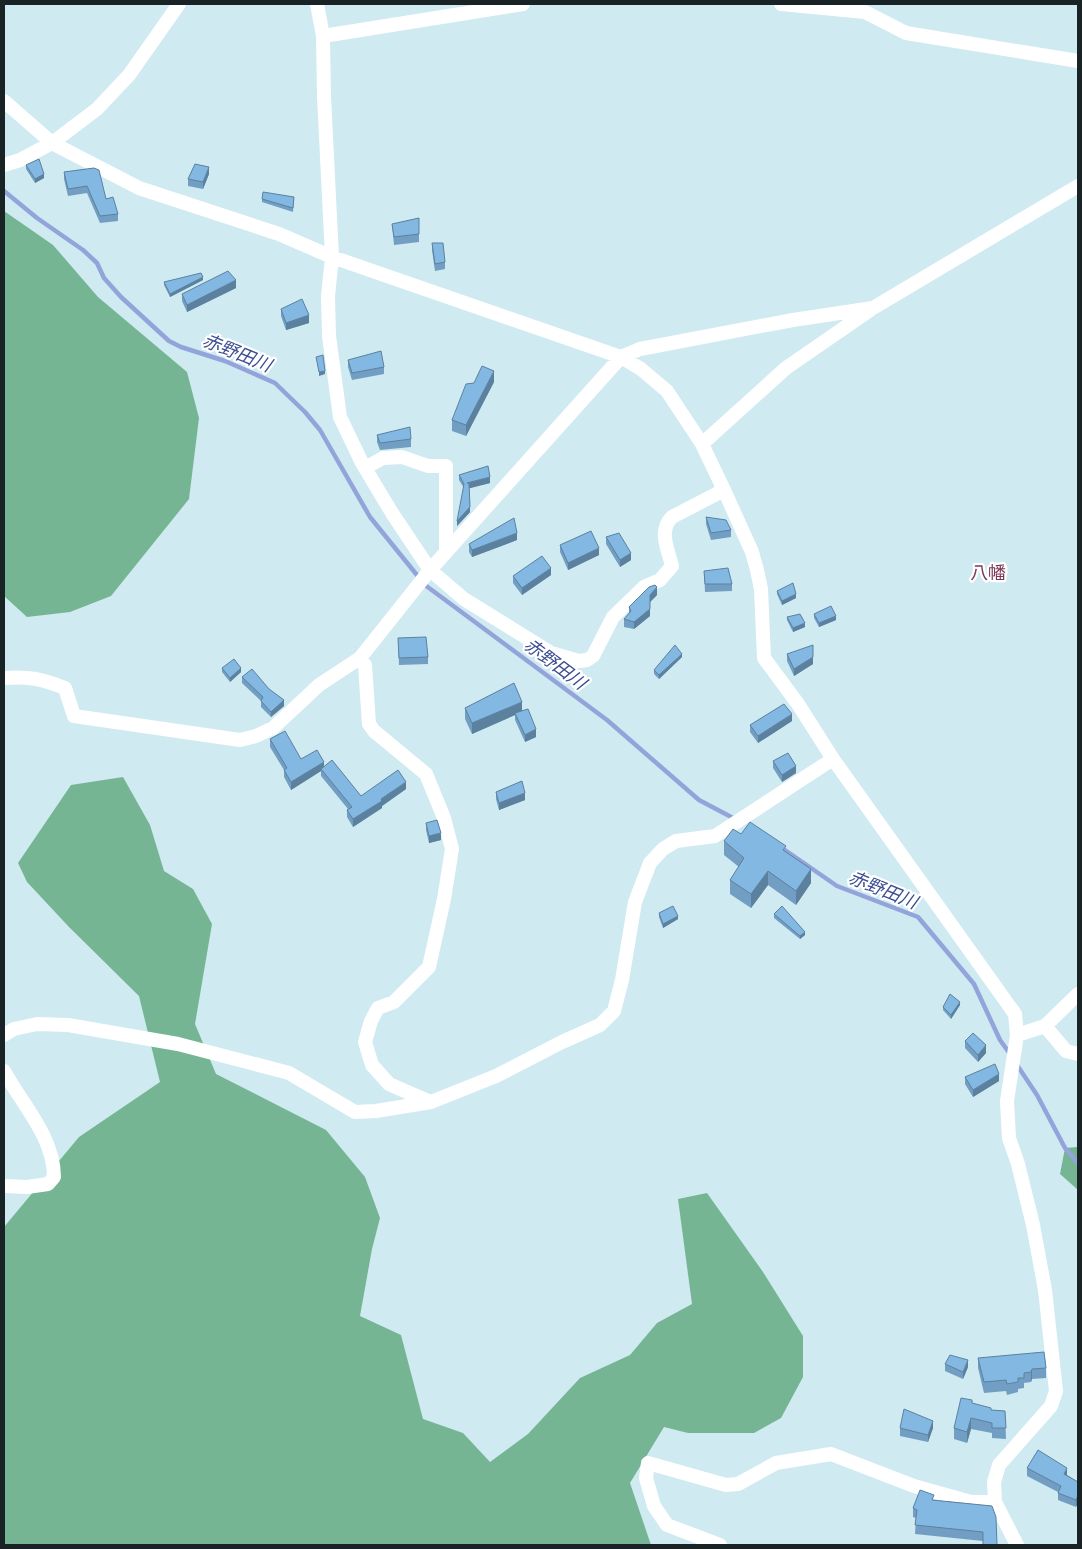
<svg xmlns="http://www.w3.org/2000/svg" width="1082" height="1549" font-family="'Space Grotesk','Noto Sans JP',sans-serif">
	<rect width="100%" height="100%" fill="#cfeaf1"/>
	<!-- forest -->
	<path fill="#76b593" d="M4,211L53,245L98,297L187,372L199,418L189,499L111,596L70,612L27,617L4,596Z
		M123,777L150,825L164,871L193,889L212,924L195,1024L216,1074L326,1130L365,1177L380,1218L372,1249L360,1316L401,1335L423,1419L463,1433L490,1462L528,1434L580,1378L630,1355L657,1323L692,1304L678,1199L707,1193L763,1272L803,1336V1377L781,1418L754,1433H688L664,1427L630,1483L651,1545H4V1227L79,1137L160,1082L139,996L69,927L27,882L18,863L71,785Z
		M1078,1147V1190L1060,1174L1065,1148Z"/>
	<g fill="none" stroke-linecap="round" stroke-linejoin="round">
		<!-- stream -->
		<path stroke="#93a4da" stroke-width="4.5" d="M4,191L37,218L83,250L97,263L104,278L121,297L169,341L181,347L225,361L275,383L305,412L320,430L370,517L425,585L607,720L699,800L735,819
			M782,848L837,886L918,917L974,984L1000,1040L1010,1054
			M1017,1065L1037,1095L1065,1148L1078,1163"/>
		<!-- street -->
		<path stroke="#fff" stroke-width="14" d="M317,4L323,36L324,97L332,257L328,296L329,336L340,417L362,463L392,513L430,570L464,599L551,653L579,661L587,660L593,656L613,617L644,587L660,580L672,566C668,549 658,531 672,517L724,490
			M781,4L865,12L906,33L1078,61
			M323,36L523,4
			M4,101L52,143L139,188L279,234L332,257L621,357L641,369L667,391L702,444L724,490L752,552L757,570L761,589L764,658L798,704L833,759L1015,1014L1017,1035L1007,1101L1009,1138L1018,1164L1033,1225L1045,1290L1056,1391L1051,1406L999,1465L994,1482L995,1502L1017,1545
			M4,165L20,160L52,143L97,109L129,75L179,4
			M702,444L786,368L873,308L1078,186
			M365,468L383,458L402,457L428,466H446V552
			M360,658L365,665L369,724L374,731L426,774L444,818L452,849L444,899L429,967L394,1002L378,1008L371,1021L365,1042L372,1065L389,1084L430,1102
			M4,678C29,676 42,679 65,688L74,716L240,740L256,736L273,728L319,685L360,658L430,570L621,357L640,349L793,320L873,308
			M1045,1026L1066,1051L1078,1054
			M4,1035L14,1029L37,1024L68,1025L178,1044L289,1073L355,1112L376,1111L431,1102L496,1076L562,1042L600,1025L614,1011L622,980L635,902L650,863L663,849L676,841L715,836L833,759
			M1017,1035L1045,1026L1078,994
			M4,1071C22,1104 54,1137 54,1177L48,1184L27,1187L4,1186
			M720,1545L667,1525L654,1506L646,1478L648,1463L726,1485L738,1484L776,1463L831,1454L914,1486L971,1502H995"/>
	</g>
	<!-- wall -->
	<path fill="#719ec2" d="M26,165L44,178L35,183L26,169Z
		M94,168L106,199L118,214V221L100,223L87,193L68,196L64,179V172Z
		M209,174L203,189L188,186V179Z
		M294,197L293,212L262,202V199Z
		M419,218V242L394,245L392,224Z
		M432,243L445,262V269L435,271L432,250Z
		M203,280L170,297L164,285V282Z
		M236,288L187,312L182,301V294Z
		M281,309L309,323L286,330L281,316Z
		M348,360L384,367V374L352,380L348,367Z
		M494,382L466,436L452,431V420Z
		M377,435L411,439V447L380,450L377,442Z
		M459,475L490,483L469,488L470,512L457,526L464,488L459,480Z
		M706,517L731,530V537L711,540L706,524Z
		M606,537L631,560L620,567L606,544Z
		M517,540L472,557L469,552V544Z
		M560,545L599,555L568,570L560,552Z
		M704,571L732,584V591L705,592Z
		M551,575L522,595L513,583V576Z
		M777,591L796,598L782,605L777,594Z
		M657,595L650,602V616L634,629L624,627V619L629,613V607Z
		M814,614L836,620L819,627L814,618Z
		M787,617L805,627L793,632L787,620Z
		M398,638L428,657V664L399,665Z
		M787,654L813,664L794,676L787,661Z
		M682,657L659,679L654,674V670Z
		M222,668L241,672L230,682L222,672Z
		M242,677L269,689L284,706L271,717L261,707V701L242,683Z
		M465,708L522,710L536,737L525,742L515,720V715L472,734L465,719Z
		M792,721L758,743L750,732V725Z
		M270,739L301,759L324,766L361,796L406,789L382,806V808L353,827L347,817V810L348,809L321,776V771L291,790L284,777V770L270,747Z
		M773,761L796,773L782,782L773,768Z
		M496,792L525,800L499,810L496,799Z
		M426,823L441,840L429,843L426,830Z
		M741,834L786,851L811,883L796,905L768,885L751,908L730,894V880L739,867L724,855V841Z
		M659,913L678,919L663,928L659,917Z
		M774,914L805,935L800,939L774,918Z
		M960,1005L951,1019L943,1010V1007Z
		M965,1041L986,1053L978,1062L965,1048Z
		M965,1077L999,1081L973,1097L965,1084Z
		M978,1358L1046,1368V1378L1032,1379L1031,1382L1024,1383V1388L1018,1389V1392L1007,1395L1006,1391L984,1393L978,1368Z
		M945,1364L968,1367L963,1379L945,1371Z
		M972,1403L991,1410L1005,1411L1006,1439L992,1438V1433L971,1429L967,1443L954,1439V1428Z
		M900,1428H933L928,1442L900,1436Z
		M1027,1468L1067,1475L1078,1482V1502L1076,1507L1058,1500V1492L1027,1476Z
		M934,1500L992,1506L983,1541L915,1534L916,1518L913,1517V1508Z"/>
	<!-- shaded-wall -->
	<path fill="#5c819e" d="M209,167V174L203,189V182Z
		M44,174V178L35,183V179Z
		M203,277V280L170,297V294Z
		M236,280V288L187,312V305Z
		M309,315V323L286,330V323Z
		M325,371V374L319,376V372Z
		M494,371V382L466,436V425Z
		M490,477V483L467,489V483Z
		M470,507V512L457,526V521Z
		M517,533V540L472,557V550Z
		M599,548V555L568,570V563Z
		M631,553V560L620,567V560Z
		M551,568V575L522,595V588Z
		M657,587V595L650,602V595Z
		M796,594V598L782,605V601Z
		M650,609V616L634,629V622Z
		M836,616V620L819,627V623Z
		M805,623V627L793,632V628Z
		M682,654V657L659,679V675Z
		M813,657V664L794,676V669Z
		M241,668V672L230,682V678Z
		M284,700V706L271,717V712Z
		M522,702V712L515,713V715L472,734V723Z
		M792,714V721L758,743V736Z
		M536,729V737L525,742V735Z
		M324,762V769H321V771L291,790V782Z
		M796,766V773L782,782V775Z
		M406,782V789L382,806V808L353,827V819Z
		M525,793V800L499,810V803Z
		M441,833V840L429,843V836Z
		M811,869V883L796,905V891Z
		M768,871V885L751,908V894Z
		M678,916V919L663,928V924Z
		M805,932V935L800,939V936Z
		M960,1002V1005L951,1019V1015Z
		M986,1045V1053L978,1062V1055Z
		M999,1074V1081L973,1097V1090Z
		M968,1360V1367L963,1379V1372Z
		M1032,1369V1379L1031,1382V1372Z
		M971,1418V1429L967,1443V1432Z
		M933,1421V1428L928,1442V1435Z
		M1067,1468V1475L1064,1481V1474Z
		M1078,1495V1502L1076,1507V1500Z"/>
	<!-- building -->
	<path fill="#83b8e2" stroke="#5c819e" d="M39,159L44,174L35,179L26,165Z
		M195,164L209,167L203,182L188,179Z
		M94,168L99,170L106,199L113,197L118,214L100,216L87,186L68,189L64,172Z
		M263,192L294,197L293,208L262,199Z
		M419,218V234L394,237L392,224Z
		M432,243H443L445,262L435,264Z
		M228,271L236,280L187,305L182,294Z
		M201,273L203,277L170,294L164,282Z
		M302,299L309,315L286,323L281,309Z
		M381,351L384,367L352,373L348,360Z
		M323,355L325,371L319,372L316,357Z
		M482,366L494,371L466,425L452,420L466,384L474,383Z
		M410,427L411,439L380,443L377,435Z
		M488,466L490,477L467,483H469L470,507L457,521L464,484L459,475Z
		M706,517L726,520L731,530L711,533Z
		M514,518L517,533L472,550L469,544Z
		M591,531L599,548L568,563L560,545Z
		M619,533L631,553L620,560L606,537Z
		M542,556L551,568L522,588L513,576Z
		M728,568L732,584H705L704,571Z
		M793,583L796,594L782,601L777,591Z
		M655,585L657,587L650,595V609L634,622L624,619L631,611L629,607L649,587Z
		M831,606L836,616L819,623L814,614Z
		M800,614L805,623L793,628L787,617Z
		M426,637L428,657L399,658L398,638Z
		M675,645L682,654L659,675L654,670Z
		M813,645V657L794,669L787,654Z
		M234,659L241,668L230,678L222,668Z
		M252,669L269,689L284,700L271,712L261,701L263,697L242,677Z
		M514,683L522,702L472,723L465,708Z
		M784,704L792,714L758,736L750,725Z
		M528,709L536,729L525,735L515,713Z
		M285,731L301,759L317,750L324,762L291,782L284,770L287,768L270,739Z
		M788,753L796,766L782,775L773,761Z
		M332,760L361,796L398,770L406,782L381,799L382,801L353,819L347,810L352,807L321,769Z
		M522,781L525,793L499,803L496,792Z
		M437,820L441,833L429,836L426,823Z
		M750,822L786,846L783,850L811,869L796,891L768,871L751,894L730,880L744,858L724,841L733,829L741,834Z
		M673,906L678,916L663,924L659,913Z
		M782,906L805,932L800,936L774,914Z
		M950,994L960,1002L951,1015L943,1007Z
		M973,1033L986,1045L978,1055L965,1041Z
		M995,1064L999,1074L973,1090L965,1077Z
		M1044,1352L1046,1368L1032,1369L1031,1372L1024,1373V1378H1018V1382L1007,1384L1006,1380L984,1382L978,1358Z
		M950,1355L968,1360L963,1372L945,1364Z
		M961,1398L972,1400V1403L991,1408V1410L1005,1411L1006,1428H992V1423L971,1418L967,1432L954,1428Z
		M904,1409L933,1421L928,1435L900,1428Z
		M1038,1450L1067,1468L1064,1474L1078,1482V1495L1076,1500L1058,1493L1061,1486L1027,1468Z
		M920,1490L934,1495L932,1500L992,1506L996,1517L997,1545H983V1532L915,1525L917,1510L913,1508Z"/>
	<g text-anchor="middle" stroke-width="4.5" stroke-linejoin="round" paint-order="stroke">
		<!-- water labels -->
		<g font-size="18" font-style="italic" fill="#3d4e91" stroke="#fff">
			<text transform="translate(237 353) rotate(22)" y="6">赤野田川</text>
			<text transform="translate(555 664) rotate(37)" y="6">赤野田川</text>
			<text transform="translate(883 890) rotate(22)" y="6">赤野田川</text>
		</g>
		<!-- neighbourhood labels -->
		<g font-size="18" fill="#7c3957" stroke="#fff">
			<text x="988" y="579">八幡</text>
		</g>
	</g>
	<!-- border -->
	<rect width="1082" height="1549" fill="none" stroke="#192325" stroke-width="10"/>
</svg>
